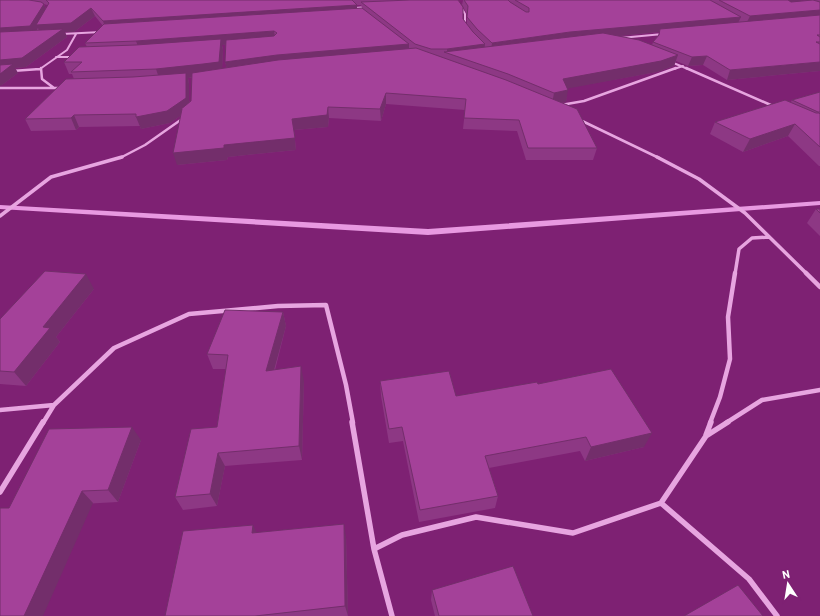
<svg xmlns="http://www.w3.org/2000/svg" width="820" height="616" font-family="Barlow,sans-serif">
	<rect width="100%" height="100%" fill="#7e2173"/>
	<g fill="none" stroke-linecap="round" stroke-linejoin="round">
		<!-- stream -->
		<path fill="#e899e1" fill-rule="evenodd" d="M820,201V205L428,235L0,209V205L428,229Z"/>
		<!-- minor-far4 -->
		<path stroke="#e7a5e0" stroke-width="2" d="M461,7L465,14V27
			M355,8L367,7
			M62,34L101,32
			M620,38L663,34
			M56,57H73
			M671,62L688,69
			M36,69H40
			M40,69L67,50L76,34
			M674,69L683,66"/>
		<!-- minor-far3 -->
		<path stroke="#e7a5e0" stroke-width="2.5" d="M41,68L42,79L54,88
			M686,68L773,106
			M12,71L40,69
			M0,88H62
			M561,105L584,101L676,68
			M578,119L659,158
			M120,158L145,145L182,119"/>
		<!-- minor-far2 -->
		<path stroke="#e7a5e0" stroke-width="3.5" d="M657,157L699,179L745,213L807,274
			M0,216L51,177L122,157
			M735,274L739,249L752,238L769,237"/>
		<!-- minor-far1 -->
		<path stroke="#e7a5e0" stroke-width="4.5" d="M806,273L820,287
			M0,410L54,405L114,348L189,314L278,306L326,305L346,385L353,423
			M43,423L54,405
			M710,423L720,397L730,359L728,317L735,273
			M726,423L762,400L820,390"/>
		<!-- minor -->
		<path stroke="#e7a5e0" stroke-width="5.5" d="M352,422L374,549L402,535L476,517L573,533L661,503L706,436L728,422
			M706,435L711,422
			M0,492L43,422
			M661,503L749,579L777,616
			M374,549L392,616"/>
	</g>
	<!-- wall -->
	<path fill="#8d3884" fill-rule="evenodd" d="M33,0H508L509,2V0H802L801,1L820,0V71L727,80L703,65L688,66L676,61L674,66L657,72L567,88L566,102L561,103L597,148L593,160H526L517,131L463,129L465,110L386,104L381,121L329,118L328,127L294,130L296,150L228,157L227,160L177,165L180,116L170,123L141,129L140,126L79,127L76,130L31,131L25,119L74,79L72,74H69L64,62L87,47L85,43L103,26L95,16L74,32H65L67,37L26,67L15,68L18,73L2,85ZM459,0H463L462,5L467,14V24L463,19ZM44,4L47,5L48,6L46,9ZM357,5H361L362,8H357ZM659,32L658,36L653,42L652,45L619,36ZM222,45H226L225,62L227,68H222L223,50ZM188,78H192L191,101L189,102V84Z
		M820,92V166H819L788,136L743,152L710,134L715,122L791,102L792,100Z
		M816,209H820V236L807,223Z
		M94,289L56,337L60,342L26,386L0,384V319Z
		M283,312L286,326L275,370L304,381L302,460L225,466L217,506L183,510L175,497L217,427L226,369H213L207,354Z
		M380,381L456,396L538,384L644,447L585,461L580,451L489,468L498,496L495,508L419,522L403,441L389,443L381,396Z
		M141,440L118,502L9,508Z
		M257,533L346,536L348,616H165Z
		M432,590L533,616H435L431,600Z"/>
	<!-- shaded-wall -->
	<path fill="#732e6b" d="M788,0H802L800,3L786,5Z
		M44,4L47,12L91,8L95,16L74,32H65L67,37L26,67L15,68L18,73L2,85L0,86V60L40,34L38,28L34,34L0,36V28Z
		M357,5V13L106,30L103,21Z
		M820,10V17L746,24L750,16Z
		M741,17L737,25L660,29L659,32L569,41L491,51L492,43L570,32Z
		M274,31L276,42L222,45L223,50L222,74L188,78L189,84V110L170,123L141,129L136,117L160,81L156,69L140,52L136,41Z
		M409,44V54L228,73L225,62L277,55Z
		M485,44L484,52L447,53V49Z
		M678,55L674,66L657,72L560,90L563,79Z
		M707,56L703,65L688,66L692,57Z
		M820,62V71L727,80L730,70Z
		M568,90L566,102L552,104L554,93Z
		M386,93V104L381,121L380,109Z
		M328,107L329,118L328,127L294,130L296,150L228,157L227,160L177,165L173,153L224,145L292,119Z
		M74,115L79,127L76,130L71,118Z
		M795,124L788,136L743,152L750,139Z
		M86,274L94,289L56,337L60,342L26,386L14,372L43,327Z
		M283,312L286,326L270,385L266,371Z
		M301,366L304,381L302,460L299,446Z
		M132,427L141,440L118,502L108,490Z
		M652,433L644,447L585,461L591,447Z
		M218,453L225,466L217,506L210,494Z
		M82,491L93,503L43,616H24Z
		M344,524L346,536L348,616L345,606Z
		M253,525L259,537L252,533Z"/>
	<!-- building -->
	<path fill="#a44199" stroke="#732e6b" d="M0,0H29L41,2L44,4L30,26L0,28Z
		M46,0H352L357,5L103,21L91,8L71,23L36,25L49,3Z
		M410,0H458L463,7V19L473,32L485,44L447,49H431L415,44L361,2Z
		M464,0H508L510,2L526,12H529V8L515,0H710L741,17L570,32L492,43L477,29L467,17L468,6Z
		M719,0H788L791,2L813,0L820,2V10L750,16Z
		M362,8L409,44L277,55L225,62L226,40L274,36L277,33L274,31L136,41L85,43L104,24Z
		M820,15V35H817L820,37V42H816L820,44V62L730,70L707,56L692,57L653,42L659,35L660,29Z
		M63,29L22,58L0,60V32Z
		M603,33L639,40L678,55L661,61L563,79L568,90L554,93L508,74L444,52Z
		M221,39L219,62L203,64L156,69L71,72L82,62H64L79,47L136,45Z
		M416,48L506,80L577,109L597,148H528L519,120L464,118L466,99L386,93L380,109L328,107L327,115L292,119L295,138L224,145V148L173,153L182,109L180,110L191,101L192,73L278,60Z
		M13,64L0,74V65Z
		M186,73V98L167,111L136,117V114L74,115L71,118L25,119L66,79L133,77Z
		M820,92V112H818L792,100Z
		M785,100L816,113H819L820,114V147L795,124L750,139L715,122Z
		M816,209H820V213Z
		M45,271L86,274L43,327L50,328L14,372L0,371V319Z
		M225,310L283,312L266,371L301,366L299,446L218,453L210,494L175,497L191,429L217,427L228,355L207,354Z
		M611,369L652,433L591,447L586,437L485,456L498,496L420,510L402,427L389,429L380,381L449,371L456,396L537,382L538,384Z
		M132,427L108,490L82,491L24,616H0V508H9L49,429Z
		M344,524L345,606L255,616H165L183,531L253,525L252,533Z
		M513,566L533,616H439L432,590Z
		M738,585L763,616H684Z"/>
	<!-- north arrow -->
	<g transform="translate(788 584) rotate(348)" stroke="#7e2173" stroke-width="3" paint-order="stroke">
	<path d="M0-3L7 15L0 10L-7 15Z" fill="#ffffff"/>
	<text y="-6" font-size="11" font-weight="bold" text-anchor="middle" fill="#ffffff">N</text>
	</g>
</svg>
